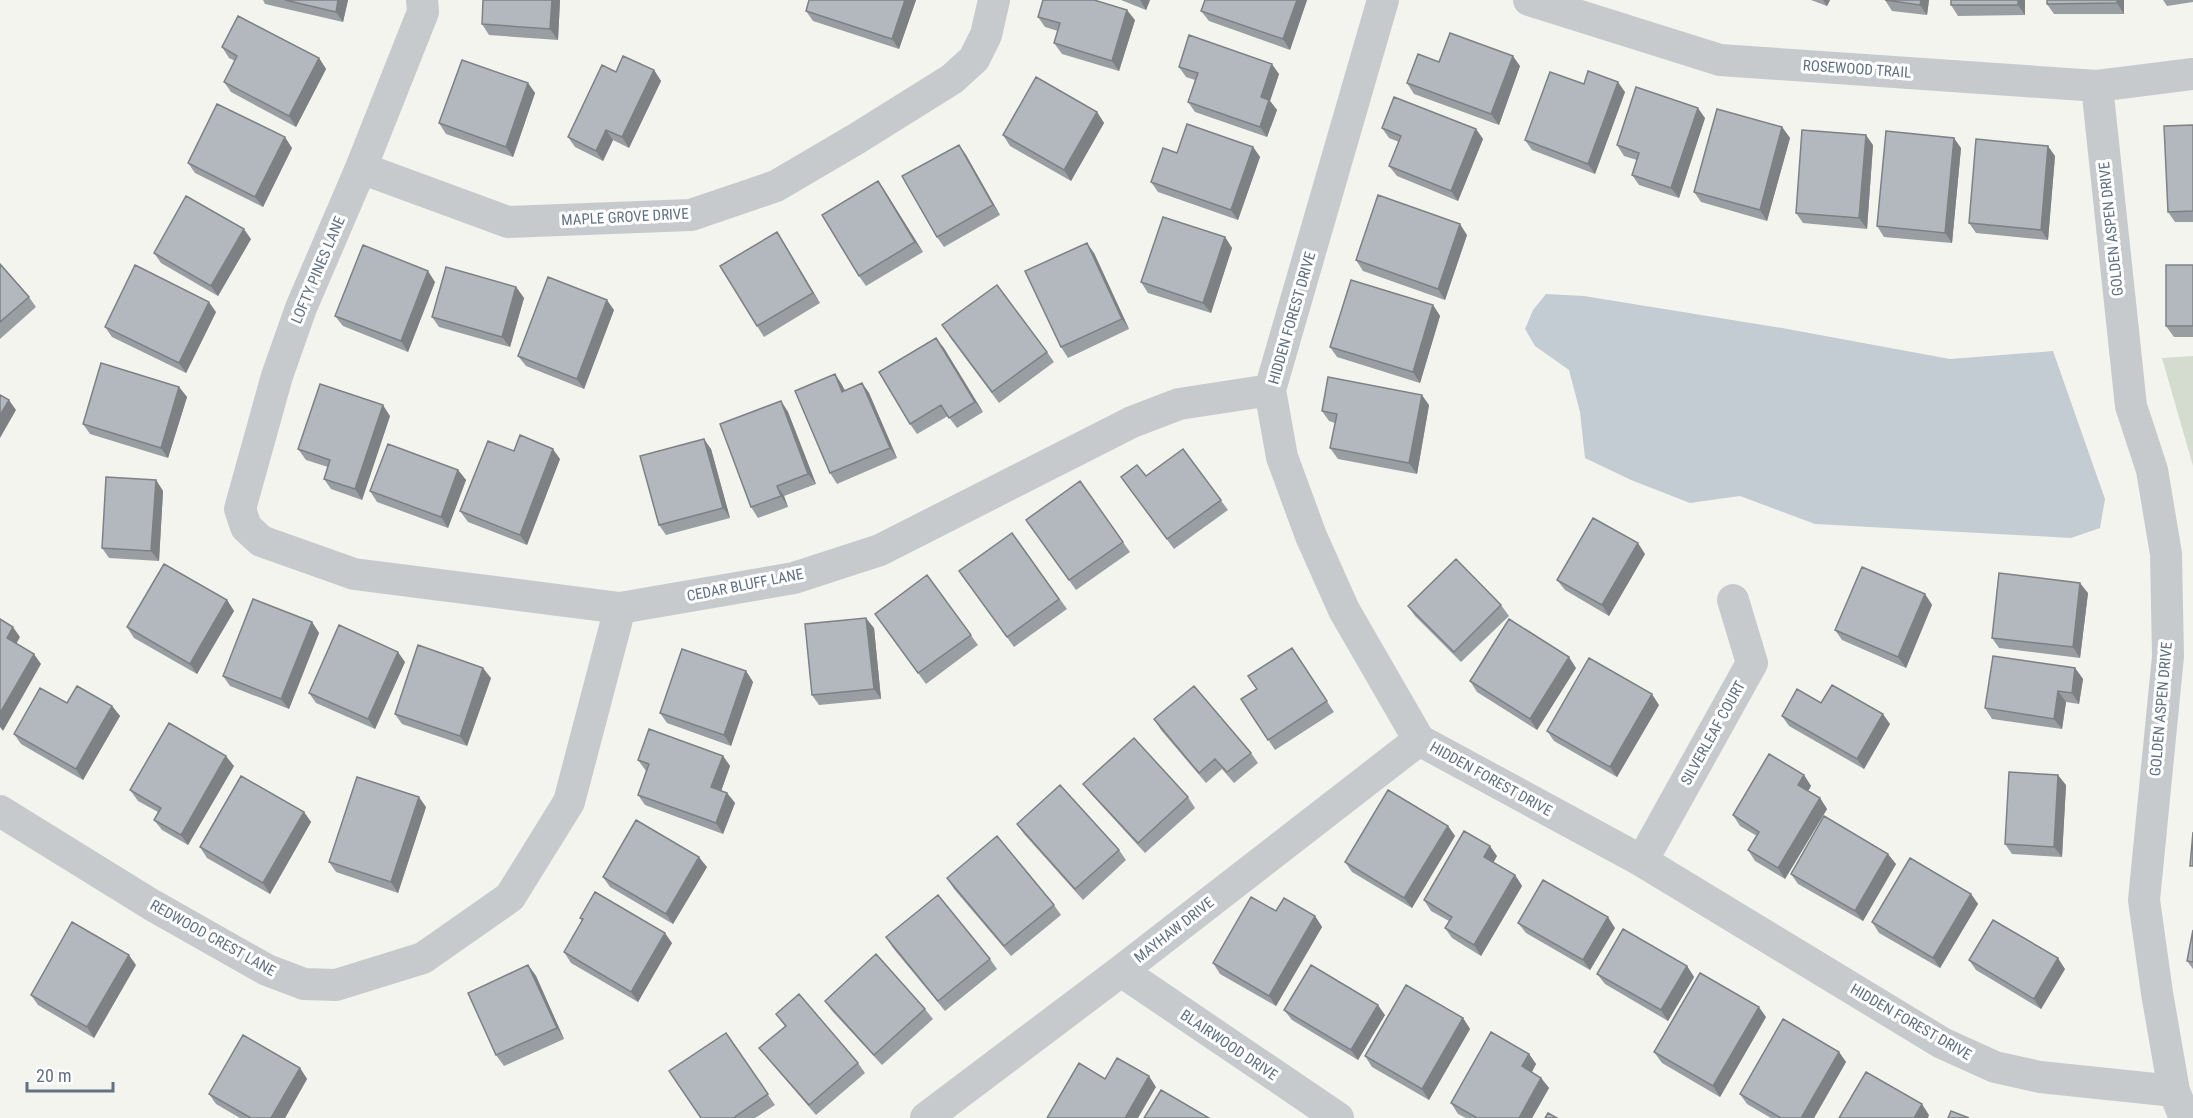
<svg xmlns="http://www.w3.org/2000/svg" width="2193" height="1118" font-family="'Roboto Condensed',sans-serif">
	<rect width="100%" height="100%" fill="#f4f4ef"/>
	<!-- green -->
	<path fill="#d3dccf" d="M2193,356V466L2162,358Z"/>
	<!-- water -->
	<path fill="#c3ccd2" d="M1546,294L1584,296L1782,328L1950,359L2053,351L2105,499L2100,528L2071,538L1815,524L1740,496L1690,503L1631,480L1585,458L1580,412L1569,370L1535,346L1525,329L1533,310Z"/>
	<g fill="none" stroke-linecap="round" stroke-linejoin="round">
		<!-- minor -->
		<path stroke="#c7cacd" stroke-width="32" d="M422,0L423,12L361,168L301,308L277,376L240,509L246,527L261,541L354,574L620,608L794,578L880,550L1132,422L1179,404L1270,390
			M1383,0L1270,390L1282,457L1311,536L1344,610L1419,740L1642,861L1942,1043L1995,1067L2040,1077L2174,1091
			M1529,0L1720,60L2097,86L2193,74
			M2097,86L2131,406L2152,470L2166,554L2168,656L2144,900L2157,993L2174,1091L2185,1118
			M361,168L508,222L691,215L776,186L856,139L952,79L974,59L986,35L994,0
			M0,811L152,905L267,970L304,984L336,985L423,958L510,897L569,802L620,608
			M1642,861L1752,663L1733,600
			M1121,971L1338,1118
			M926,1118L1121,971L1419,740"/>
	</g>
	<!-- wall -->
	<path fill="#999ea3" d="M263,0H348L343,22L265,4Z
		M560,0L558,40L489,35L482,24Z
		M809,0H916L899,49L813,21L806,11Z
		M1121,0H1150L1146,10Z
		M1307,0L1290,50L1209,21L1201,11Z
		M1811,0H1830L1827,6Z
		M1885,0H1929L1927,15L1892,11Z
		M2025,0V15L1958,16L1951,5Z
		M2047,0H2124V14H2054L2047,4Z
		M2163,0H2193V2L2167,6Z
		M1038,17L1135,20L1119,71L1062,54L1054,43L1058,31L1045,27Z
		M222,47L319,58L326,69L296,127L231,92L224,82L235,61L229,58Z
		M1439,62L1520,66L1499,125L1414,94L1407,83Z
		M1179,67L1279,74L1270,101L1277,110L1267,137L1195,112L1188,102L1195,80L1186,77Z
		M654,70L661,81L629,148L613,140L603,161L575,147L568,137L616,72Z
		M528,83L535,93L513,157L446,134L439,123Z
		M1625,92L1595,174L1532,150L1525,140Z
		M1097,112L1104,123L1071,181L1010,146L1003,135Z
		M1705,118L1679,198L1639,185L1632,175L1637,160L1624,156L1617,145Z
		M2193,125V222H2175L2168,212Z
		M1782,127L1790,138L1767,221L1701,202L1694,192Z
		M1382,128L1476,129L1483,139L1458,201L1397,176L1389,166L1399,142L1389,138Z
		M959,145L966,155L1000,215L944,247L937,237Z
		M1873,145L1867,229L1803,223L1796,213Z
		M1253,147L1260,157L1238,220L1158,192L1151,182Z
		M292,148L263,207L195,173L188,163Z
		M1961,148L1952,243L1884,237L1877,226Z
		M2055,156L2048,240L1976,233L1969,223Z
		M878,181L923,252L866,286L859,276Z
		M1467,235L1445,300L1363,271L1356,260Z
		M1225,237L1232,248L1211,313L1148,293L1141,282Z
		M251,239L218,296L161,263L154,253Z
		M784,243L820,303L764,337L757,326Z
		M1094,253L1129,329L1068,358L1061,347Z
		M0,264L29,297L36,307L0,339Z
		M2193,265V337H2174L2166,326Z
		M435,282L408,352L343,326L335,316Z
		M516,287L524,298L510,347L439,327L432,317Z
		M1433,305L1440,316L1420,383L1337,357L1330,347Z
		M614,310L584,389L526,366L518,356Z
		M216,312L186,373L112,337L105,327Z
		M949,336L1047,352L1054,362L999,403Z
		M936,338L983,412L957,428L948,416L917,434L910,424Z
		M835,374L842,385L845,390L862,383L869,393L897,458L837,484L830,473Z
		M179,387L187,397L168,458L90,434L83,424Z
		M781,401L788,412L816,484L784,496L788,507L758,518L751,507Z
		M1429,405L1417,474L1338,459L1330,448L1335,423L1329,421L1322,411Z
		M390,416L362,500L331,489L324,479L328,467L306,460L298,449Z
		M711,449L730,518L666,535L659,525Z
		M1183,449L1228,510L1174,549L1121,477L1146,476Z
		M514,451L560,459L527,545L468,522L460,511Z
		M458,470L466,480L448,528L377,502L370,491Z
		M156,480L163,491L159,561L109,558L102,548Z
		M1080,481L1130,552L1076,590L1026,520Z
		M1012,533L1067,609L1014,647L959,571Z
		M1645,554L1609,616L1565,590L1557,580Z
		M927,575L978,645L926,684L875,614Z
		M2088,593L2080,658L1999,648L1992,638Z
		M1925,594L1932,605L1906,668L1842,640L1835,630Z
		M227,600L234,611L197,674L134,638L127,627Z
		M1501,605L1509,616L1461,662L1415,616L1408,606Z
		M312,622L319,633L289,709L230,686L223,676Z
		M874,628L881,699L819,705L812,695Z
		M1292,648L1334,712L1275,750L1241,699L1257,689Z
		M405,662L375,729L316,703L309,693Z
		M1576,668L1537,730L1477,692L1470,681Z
		M2075,668L2083,679L2079,704L2066,702L2062,729L1992,719L1985,708Z
		M746,671L753,682L731,746L667,723L660,713Z
		M491,678L467,746L402,724L395,714Z
		M67,703L112,706L120,716L83,780L21,744L14,734Z
		M1821,703L1890,724L1864,769L1789,726L1782,716Z
		M1659,705L1617,777L1554,741L1547,731Z
		M1154,719L1251,753L1258,763L1234,783L1222,769L1206,783L1161,730Z
		M723,756L730,766L721,791L727,793L735,803L723,834L645,805L638,795L646,771L638,760Z
		M234,766L188,845L162,830L154,820L158,812L138,801L130,790Z
		M1804,775L1811,786L1808,791L1820,798L1827,809L1785,879L1755,861L1748,850L1757,836L1740,826L1733,815Z
		M1083,784L1188,797L1195,808L1145,853L1091,794Z
		M2066,785L2062,857L2012,854L2005,844Z
		M426,807L398,893L336,872L329,862Z
		M304,812L311,822L270,894L207,858L200,847Z
		M1017,824L1119,850L1126,860L1083,900L1024,834Z
		M1448,826L1455,836L1412,908L1352,872L1345,862Z
		M1497,856L1493,862L1515,875L1522,886L1481,956L1452,938L1445,928L1449,921L1431,911L1424,900Z
		M1896,864L1863,921L1798,884L1791,874Z
		M707,867L673,924L610,887L603,877Z
		M947,878L1054,905L1061,915L1011,956L954,889Z
		M1971,894L1978,904L1940,968L1879,933L1872,922Z
		M1276,911L1315,916L1322,927L1276,1006L1220,974L1213,963Z
		M580,918L672,943L638,1002L571,963L564,952L582,921Z
		M1518,923L1615,928L1590,970L1526,933Z
		M2193,930V969L2187,961Z
		M886,937L990,959L997,969L945,1011L893,948Z
		M1969,960L2065,969L2041,1009L1976,970Z
		M136,965L94,1038L38,1005L31,995Z
		M528,965L536,976L564,1039L504,1066L496,1055Z
		M1687,966L1694,977L1668,1021L1605,984L1597,974Z
		M825,1001L925,1009L933,1019L882,1065L832,1011Z
		M1284,1010L1385,1015L1358,1060L1292,1020Z
		M776,1014L858,1063L865,1073L816,1115L767,1058L759,1048L785,1026Z
		M1766,1017L1720,1097L1662,1063L1654,1052Z
		M1463,1018L1470,1029L1429,1100L1372,1067L1365,1056Z
		M726,1033L775,1105L755,1118H701Z
		M1839,1052L1846,1062L1814,1118H1771L1747,1104L1740,1094Z
		M1529,1054L1536,1064L1532,1072L1541,1078L1549,1088L1532,1118H1466L1458,1114L1451,1103Z
		M300,1068L307,1079L285,1118H240L216,1104L209,1094Z"/>
	<!-- shaded-wall -->
	<path fill="#7d8184" d="M338,0H348L343,22L336,12Z
		M552,0H560L558,40L550,29Z
		M905,0H916L899,49L892,39Z
		M1140,0H1150L1146,10Z
		M1297,0H1307L1290,50L1283,39Z
		M1823,0H1830L1827,6Z
		M1921,0H1929L1927,15L1920,5Z
		M2018,0H2025V15L2018,5Z
		M2117,0H2124V14L2117,3Z
		M1127,10L1135,20L1119,71L1112,61Z
		M1513,56L1520,66L1499,125L1491,114Z
		M319,58L326,69L296,127L289,116Z
		M1272,64L1279,74L1270,101L1277,110L1267,137L1260,127L1261,97Z
		M654,70L661,81L629,148L622,137Z
		M1618,82L1625,92L1595,174L1588,164Z
		M528,83L535,93L513,157L506,147Z
		M1698,108L1705,118L1679,198L1671,188Z
		M1097,112L1104,123L1071,181L1064,170Z
		M1782,127L1790,138L1767,221L1760,210Z
		M1476,129L1483,139L1458,201L1451,191Z
		M606,130L613,140L603,161L596,151Z
		M1866,135L1873,145L1867,229L1859,218Z
		M285,137L292,148L263,207L255,197Z
		M1954,138L1961,148L1952,243L1945,233Z
		M959,145L966,155L1000,215L993,205Z
		M2048,146L2055,156L2048,240L2041,230Z
		M1253,147L1260,157L1238,220L1231,210Z
		M878,181L885,191L923,252L915,242Z
		M1460,224L1467,235L1445,300L1438,289Z
		M244,229L251,239L218,296L211,286Z
		M777,232L784,243L820,303L813,293Z
		M1225,237L1232,248L1211,313L1203,303Z
		M1087,243L1094,253L1129,329L1122,319Z
		M428,271L435,282L408,352L401,341Z
		M516,287L524,298L510,347L502,337Z
		M607,300L614,310L584,389L577,379Z
		M209,302L216,312L186,373L179,363Z
		M1433,305L1440,316L1420,383L1413,372Z
		M936,338L944,348L983,412L975,402Z
		M835,374L842,385L850,402L842,392Z
		M862,383L869,393L897,458L890,448Z
		M179,387L187,397L168,458L161,448Z
		M1422,395L1429,405L1417,474L1409,463Z
		M9,400L16,410L0,438V415Z
		M781,401L788,412L816,484L808,474Z
		M383,405L390,416L362,500L355,489Z
		M704,439L711,449L730,518L723,508Z
		M553,449L560,459L527,545L520,535Z
		M458,470L466,480L448,528L441,517Z
		M156,480L163,491L159,561L151,551Z
		M777,486L784,496L788,507L781,496Z
		M1638,543L1645,554L1609,616L1602,605Z
		M2080,583L2088,593L2080,658L2073,647Z
		M1925,594L1932,605L1906,668L1898,657Z
		M227,600L234,611L197,674L190,664Z
		M866,618L874,628L881,699L874,689Z
		M312,622L319,633L289,709L281,699Z
		M13,627L20,637L14,648L7,638Z
		M398,652L405,662L375,729L368,719Z
		M34,654L41,664L3,731L0,727V713Z
		M1569,657L1576,668L1537,730L1530,719Z
		M483,668L491,678L467,746L460,736Z
		M2075,668L2083,679L2079,704L2072,693Z
		M746,671L753,682L731,746L724,735Z
		M2058,691L2066,702L2062,729L2054,719Z
		M1652,694L1659,705L1617,777L1610,767Z
		M112,706L120,716L83,780L76,769Z
		M1883,714L1890,724L1864,769L1857,759Z
		M226,756L234,766L188,845L181,835Z
		M723,756L730,766L719,797L711,787Z
		M1804,775L1811,786L1805,796L1798,785Z
		M2058,775L2066,785L2062,857L2054,847Z
		M727,793L735,803L723,834L716,823Z
		M419,797L426,807L398,893L391,882Z
		M1820,798L1827,809L1785,879L1778,868Z
		M304,812L311,822L270,894L263,883Z
		M1448,826L1455,836L1412,908L1404,898Z
		M1490,846L1497,856L1491,867L1484,857Z
		M1888,854L1896,864L1863,921L1855,911Z
		M699,857L707,867L673,924L666,914Z
		M1515,875L1522,886L1481,956L1474,945Z
		M1971,894L1978,904L1940,968L1933,958Z
		M1315,916L1322,927L1276,1006L1269,996Z
		M1608,917L1615,928L1590,970L1583,960Z
		M665,933L672,943L638,1002L631,992Z
		M129,955L136,965L94,1038L87,1027Z
		M2058,958L2065,969L2041,1009L2034,999Z
		M528,965L536,976L564,1039L557,1028Z
		M1687,966L1694,977L1668,1021L1661,1010Z
		M1378,1005L1385,1015L1358,1060L1351,1050Z
		M1759,1007L1766,1017L1720,1097L1713,1086Z
		M1463,1018L1470,1029L1429,1100L1422,1089Z
		M1839,1052L1846,1062L1814,1118H1801Z
		M1529,1054L1536,1064L1529,1077L1522,1066Z
		M300,1068L307,1079L285,1118H271Z
		M1149,1076L1156,1087L1138,1118H1125Z
		M1541,1078L1549,1088L1532,1118H1519Z
		M1922,1104L1929,1115L1928,1118H1914Z"/>
	<!-- building -->
	<path fill="#b2b8bd" stroke="#7d8184" stroke-width="1.5" d="M285,0H338L336,12Z
		M483,0H552L550,29L482,24Z
		M809,0H905L892,39L806,11Z
		M1043,0H1094L1127,10L1112,61L1054,43L1060,23L1038,17Z
		M1205,0H1297L1283,39L1201,11Z
		M1885,0H1921L1920,5Z
		M1951,0H2018V5H1951Z
		M2047,0H2117V3L2047,4Z
		M238,16L319,58L289,116L224,82L237,56L222,47Z
		M1450,33L1513,56L1491,114L1407,83L1418,54L1439,62Z
		M1189,35L1272,64L1261,97L1269,100L1260,127L1188,102L1198,73L1179,67Z
		M623,56L654,70L622,137L606,130L596,151L568,137L602,65L616,72Z
		M462,60L528,83L506,147L439,123Z
		M1588,71L1618,82L1588,164L1525,140L1550,72L1584,84Z
		M1036,77L1097,112L1064,170L1003,135Z
		M1636,87L1698,108L1671,188L1632,175L1639,153L1617,145Z
		M1394,97L1476,129L1451,191L1389,166L1401,136L1382,128Z
		M217,104L285,137L255,197L188,163Z
		M1717,109L1782,127L1760,210L1694,192Z
		M1187,124L1253,147L1231,210L1151,182L1163,148L1177,153Z
		M2193,125V211L2168,212L2164,126Z
		M1802,130L1866,135L1859,218L1796,213Z
		M1886,131L1954,138L1945,233L1877,226Z
		M1976,139L2048,146L2041,230L1969,223Z
		M959,145L993,205L937,237L902,176Z
		M878,181L915,242L859,276L822,215Z
		M1378,195L1460,224L1438,289L1356,260Z
		M186,196L244,229L211,286L154,253Z
		M1163,217L1225,237L1203,303L1141,282Z
		M777,232L813,293L757,326L720,266Z
		M1087,243L1122,319L1061,347L1025,271Z
		M363,245L428,271L401,341L335,316Z
		M0,264L29,297L0,322Z
		M135,265L209,302L179,363L105,327Z
		M2166,265H2193V326H2166Z
		M446,267L516,287L502,337L432,317Z
		M548,277L607,300L577,379L518,356Z
		M1351,280L1433,305L1413,372L1330,347Z
		M997,285L1047,352L992,392L942,325Z
		M936,338L975,402L949,418L941,405L910,424L879,372Z
		M101,363L179,387L161,448L83,424Z
		M835,374L842,392L862,383L890,448L830,473L795,391Z
		M1328,377L1422,395L1409,463L1330,448L1337,414L1322,411Z
		M320,384L383,405L355,489L324,479L330,460L298,449Z
		M0,395L9,400L0,415Z
		M781,401L808,474L777,486L781,496L751,507L720,424Z
		M520,435L553,449L520,535L460,511L488,441L514,451Z
		M704,439L723,508L659,525L640,456Z
		M388,444L458,470L441,517L370,491Z
		M1183,449L1221,500L1167,539L1121,477L1137,465L1146,476Z
		M106,477L156,480L151,551L102,548Z
		M1080,481L1123,542L1069,580L1026,520Z
		M1593,518L1638,543L1602,605L1557,580Z
		M1012,533L1059,599L1007,637L959,571Z
		M1456,559L1501,605L1454,652L1408,606Z
		M164,564L227,600L190,664L127,627Z
		M1862,567L1925,594L1898,657L1835,630Z
		M1999,573L2080,583L2073,647L1992,638Z
		M927,575L971,635L918,673L875,614Z
		M253,599L312,622L281,699L223,676Z
		M866,618L874,689L812,695L805,624Z
		M0,619L13,627L7,638L34,654L0,713Z
		M1509,619L1569,657L1530,719L1470,681Z
		M339,625L398,652L368,719L309,693Z
		M418,645L483,668L460,736L395,714Z
		M1292,648L1327,701L1268,740L1241,699L1257,689L1248,676Z
		M682,649L746,671L724,735L660,713Z
		M1993,656L2075,668L2072,693L2058,691L2054,719L1985,708Z
		M1589,658L1652,694L1610,767L1547,731Z
		M1832,685L1883,714L1857,759L1782,716L1797,689L1821,703Z
		M77,686L112,706L76,769L14,734L40,688L67,703Z
		M1194,686L1251,753L1227,772L1215,759L1199,773L1154,719Z
		M169,723L226,756L181,835L154,820L161,808L130,790Z
		M649,729L723,756L711,787L727,793L716,823L638,795L649,764L638,760Z
		M1134,738L1188,797L1138,843L1083,784Z
		M1769,754L1804,775L1798,785L1820,798L1778,868L1748,850L1759,832L1733,815Z
		M2009,772L2058,775L2054,847L2005,844Z
		M241,776L304,812L263,883L200,847Z
		M357,777L419,797L391,882L329,862Z
		M1060,785L1119,850L1075,889L1017,824Z
		M1388,790L1448,826L1404,898L1345,862Z
		M1824,816L1888,854L1855,911L1791,874Z
		M636,820L699,857L666,914L603,877Z
		M1464,831L1490,846L1484,857L1515,875L1474,945L1445,928L1452,917L1424,900Z
		M2193,832V866H2190Z
		M997,836L1054,905L1004,946L947,878Z
		M1910,858L1971,894L1933,958L1872,922Z
		M1543,880L1608,917L1583,960L1518,923Z
		M595,892L665,933L631,992L564,952L583,919L580,918Z
		M938,895L990,959L938,1001L886,937Z
		M1251,897L1276,911L1284,898L1315,916L1269,996L1213,963Z
		M1993,920L2058,958L2034,999L1969,960Z
		M72,922L129,955L87,1027L31,995Z
		M1623,929L1687,966L1661,1010L1597,974Z
		M2193,930V962L2187,961Z
		M876,954L925,1009L874,1055L825,1001Z
		M528,965L557,1028L496,1055L468,993Z
		M1311,965L1378,1005L1351,1050L1284,1010Z
		M1700,973L1759,1007L1713,1086L1654,1052Z
		M1406,985L1463,1018L1422,1089L1365,1056Z
		M799,994L858,1063L809,1105L759,1048L786,1026L776,1014Z
		M1783,1019L1839,1052L1801,1118H1781L1740,1094Z
		M1491,1032L1529,1054L1522,1066L1541,1078L1519,1118H1477L1451,1103Z
		M726,1033L768,1094L733,1118H701L669,1071Z
		M243,1035L300,1068L271,1118H251L209,1094Z
		M1117,1058L1149,1076L1125,1118H1047L1079,1063L1105,1079Z
		M1866,1072L1922,1104L1914,1118H1839Z
		M1161,1090L1209,1118H1144Z
		M1951,1111L1969,1118H1948Z
		M1548,1113L1557,1118H1545Z"/>
	<g text-anchor="middle" stroke-width="6" stroke-linejoin="round" paint-order="stroke">
		<!-- street labels -->
		<g font-size="15" fill="#607183" stroke="#fff">
			<text transform="translate(1857 69) rotate(4)" y="5">ROSEWOOD TRAIL</text>
			<text transform="translate(625 217) rotate(-3)" y="5">MAPLE GROVE DRIVE</text>
			<text transform="translate(2111 229) rotate(-96)" y="5">GOLDEN ASPEN DRIVE</text>
			<text transform="translate(318 270) rotate(-67)" y="5">LOFTY PINES LANE</text>
			<text transform="translate(1292 318) rotate(-74)" y="5">HIDDEN FOREST DRIVE</text>
			<text transform="translate(745 585) rotate(-11)" y="5">CEDAR BLUFF LANE</text>
			<text transform="translate(2161 709) rotate(-85)" y="5">GOLDEN ASPEN DRIVE</text>
			<text transform="translate(1713 733) rotate(-61)" y="5">SILVERLEAF COURT</text>
			<text transform="translate(1491 779) rotate(29)" y="5">HIDDEN FOREST DRIVE</text>
			<text transform="translate(1174 930) rotate(-38)" y="5">MAYHAW DRIVE</text>
			<text transform="translate(213 938) rotate(29)" y="5">REDWOOD CREST LANE</text>
			<text transform="translate(1911 1022) rotate(30)" y="5">HIDDEN FOREST DRIVE</text>
			<text transform="translate(1229 1045) rotate(34)" y="5">BLAIRWOOD DRIVE</text>
		</g>
	</g>
	<!-- scale -->
	<path d="M27 1082v9h86v-9" fill="none" stroke="#607183" stroke-width="3"/>
	<text x="36" y="1082" font-size="18" fill="#607183" stroke="#ffffff" stroke-width="4.5" paint-order="stroke">20 m</text>
</svg>
